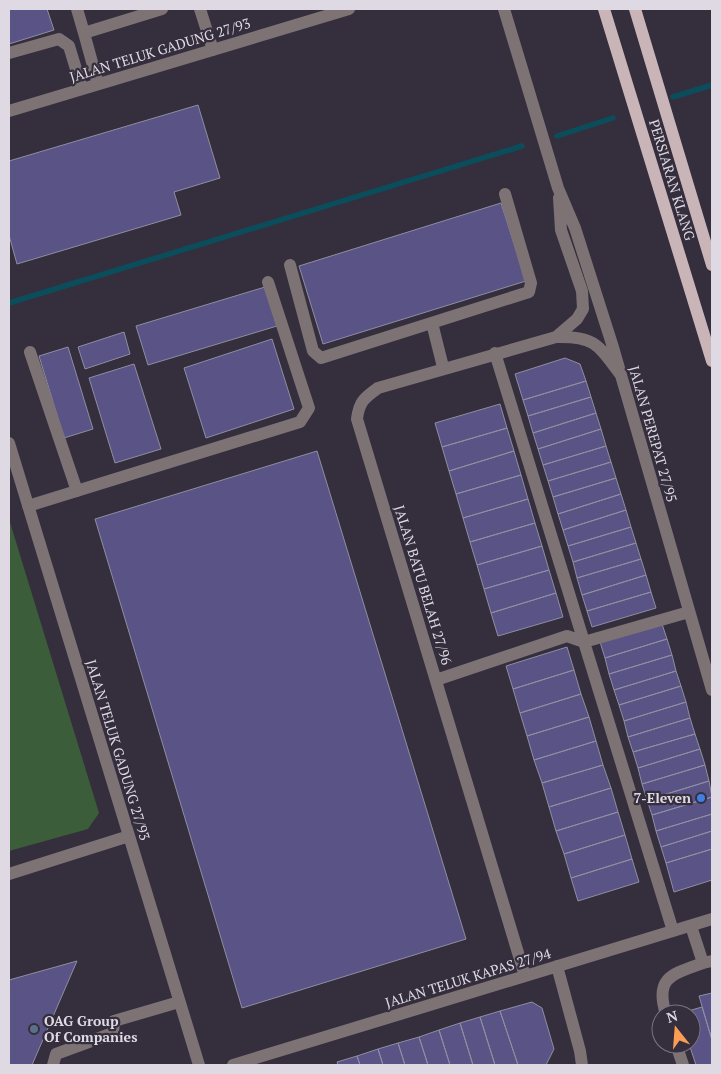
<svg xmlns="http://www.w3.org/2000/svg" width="721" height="1074" font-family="'PT Serif',serif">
	<rect width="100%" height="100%" fill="#352e3d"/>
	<!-- green -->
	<path fill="#3c5d39" d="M9,519L99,813L88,829L9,851Z"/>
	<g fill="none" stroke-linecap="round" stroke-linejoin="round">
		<!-- stream -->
		<path stroke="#0b4d5b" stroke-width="5.5" d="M673,97L712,85
			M557,136L613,118
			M9,303L522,146"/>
	</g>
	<!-- building -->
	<path fill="#5a5386" stroke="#8f8ea1" d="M9,9H47L54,30L9,44Z
		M198,105L220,178L174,192L181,215L17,264L9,235V161Z
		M501,203L526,281L323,344L299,266Z
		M265,287L277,326L148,365L136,326Z
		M124,332L130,354L85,369L78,347Z
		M272,339L294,409L206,438L184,368Z
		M68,347L93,429L64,438L39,356Z
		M565,358L580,364L586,381L523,400L515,374Z
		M134,364L161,449L115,463L89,378Z
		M586,381L591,397L528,416L523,400Z
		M591,397L596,413L533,433L528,416Z
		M500,404L507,428L442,447L435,423Z
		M596,413L601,429L538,449L533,433Z
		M507,428L514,451L449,471L442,447Z
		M601,429L606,446L543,465L538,449Z
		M606,446L611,462L548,481L543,465Z
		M317,451L466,939L242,1008L95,519Z
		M514,451L521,475L456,494L449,471Z
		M611,462L616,478L553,497L548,481Z
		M521,475L528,499L463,518L456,494Z
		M616,478L621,494L558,514L553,497Z
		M621,494L626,510L563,530L558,514Z
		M528,499L535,523L470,542L463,518Z
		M626,510L631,527L568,546L563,530Z
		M535,523L542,546L477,565L470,542Z
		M631,527L636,543L573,562L568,546Z
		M636,543L641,559L577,578L573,562Z
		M542,546L549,570L484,589L477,565Z
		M641,559L646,575L582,595L577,578Z
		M549,570L556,593L491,613L484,589Z
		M646,575L651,592L587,611L582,595Z
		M651,592L656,608L592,627L587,611Z
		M556,593L563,617L498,636L491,613Z
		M662,624L667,639L605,658L600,642Z
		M667,639L672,655L609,674L605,658Z
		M567,647L574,670L513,689L506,666Z
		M672,655L676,671L614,690L609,674Z
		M574,670L581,694L520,713L513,689Z
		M676,671L681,686L619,705L614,690Z
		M681,686L686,702L624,721L619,705Z
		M581,694L589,717L527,736L520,713Z
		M686,702L690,718L628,737L624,721Z
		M589,717L596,741L534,760L527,736Z
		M690,718L695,734L633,752L628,737Z
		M695,734L700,749L638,768L633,752Z
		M596,741L603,765L542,783L534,760Z
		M700,749L705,765L642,784L638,768Z
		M603,765L611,788L549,807L542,783Z
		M705,765L709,781L647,800L642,784Z
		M709,781L712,797L652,815L647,800Z
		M611,788L618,812L556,831L549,807Z
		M712,797V814L656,831L652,815Z
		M618,812L625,835L564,854L556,831Z
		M712,814V831L661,847L656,831Z
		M712,831V849L666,863L661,847Z
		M625,835L632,859L571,878L564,854Z
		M712,849V880L674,892L666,863Z
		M632,859L639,882L578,901L571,878Z
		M77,961L32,1065H9V980Z
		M712,993V1040L699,996Z
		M532,1002L542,1008L554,1049L546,1065H518L500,1011Z
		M702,1007L712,1040V1065H696L689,1044L691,1014L681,1013Z
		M500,1011L518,1065H495L480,1017Z
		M480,1017L495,1065H473L460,1023Z
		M460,1023L473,1065H450L439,1030Z
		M439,1030L450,1065H428L419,1037Z
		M419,1037L428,1065H405L398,1043Z
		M398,1043L405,1065H383L378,1049Z
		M378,1049L383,1065H360L357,1056Z
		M357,1056L360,1065H338L337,1062Z"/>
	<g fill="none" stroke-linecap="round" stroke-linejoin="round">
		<!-- minor -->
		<path stroke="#7d7375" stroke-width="12" d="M77,9L84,33
			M200,9L213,50
			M504,9L558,188L575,228L612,344L712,690
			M9,53L59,39L69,46L82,89
			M98,84L84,33L162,9
			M9,111L349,9
			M290,265L313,351L321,358L529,292L531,283L505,194
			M432,323L443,367
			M556,337L577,319L583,309L582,291L561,230L559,198
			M30,352L77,491
			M495,353L673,931
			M9,443L199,1065
			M28,506L300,422L309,408L268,282
			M436,680L567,636L584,642L689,612
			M9,874L129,836
			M691,926L703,963L712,961
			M557,966L580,1051L582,1065
			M525,976L357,419C359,402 364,398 378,388L556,337C594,336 598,344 620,374
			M666,1014C654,977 673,974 703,963
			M676,1044L683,1065
			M53,1065L56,1054L113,1033L114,1021L179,1002
			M233,1065L712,919"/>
		<!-- major -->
		<path stroke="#c9b4b7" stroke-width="12" d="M604,9L712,361
			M635,9L712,265"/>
	</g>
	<!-- markers -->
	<circle fill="#3f7fe0" stroke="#352e3d" stroke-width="2" cx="701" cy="798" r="5"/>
	<circle fill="#5c6f8a" stroke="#352e3d" stroke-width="2" cx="34" cy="1029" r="5"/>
	<g text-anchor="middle" stroke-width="4.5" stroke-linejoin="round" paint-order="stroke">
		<!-- street labels -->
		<g font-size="14" fill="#ded9e3" stroke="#352e3d">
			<text transform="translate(160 50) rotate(-17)" y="5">JALAN TELUK GADUNG 27/93</text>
			<text transform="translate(672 180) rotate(73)" y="5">PERSIARAN KLANG</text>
			<text transform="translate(653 434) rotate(74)" y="5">JALAN PEREPAT 27/95</text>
			<text transform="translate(423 585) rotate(73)" y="5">JALAN BATU BELAH 27/96</text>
			<text transform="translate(118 750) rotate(73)" y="5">JALAN TELUK GADUNG 27/93</text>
			<text transform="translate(468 978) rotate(-17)" y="5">JALAN TELUK KAPAS 27/94</text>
		</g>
		<!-- poi labels -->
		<g font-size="14" font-weight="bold" fill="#ded9e3" stroke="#352e3d" text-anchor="end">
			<text x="691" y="803">7-Eleven</text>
			<text x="44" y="1026" text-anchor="start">OAG Group<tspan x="44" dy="16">Of Companies</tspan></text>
		</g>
	</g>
	<!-- border -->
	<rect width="721" height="1074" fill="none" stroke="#ded9e3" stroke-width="20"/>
	<!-- north arrow -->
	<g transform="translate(676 1029) rotate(343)"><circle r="24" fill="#352e3d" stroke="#79727f"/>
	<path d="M0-4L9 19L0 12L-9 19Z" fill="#fc9d54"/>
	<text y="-8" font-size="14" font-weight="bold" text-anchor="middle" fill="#ded9e3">N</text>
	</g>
</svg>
